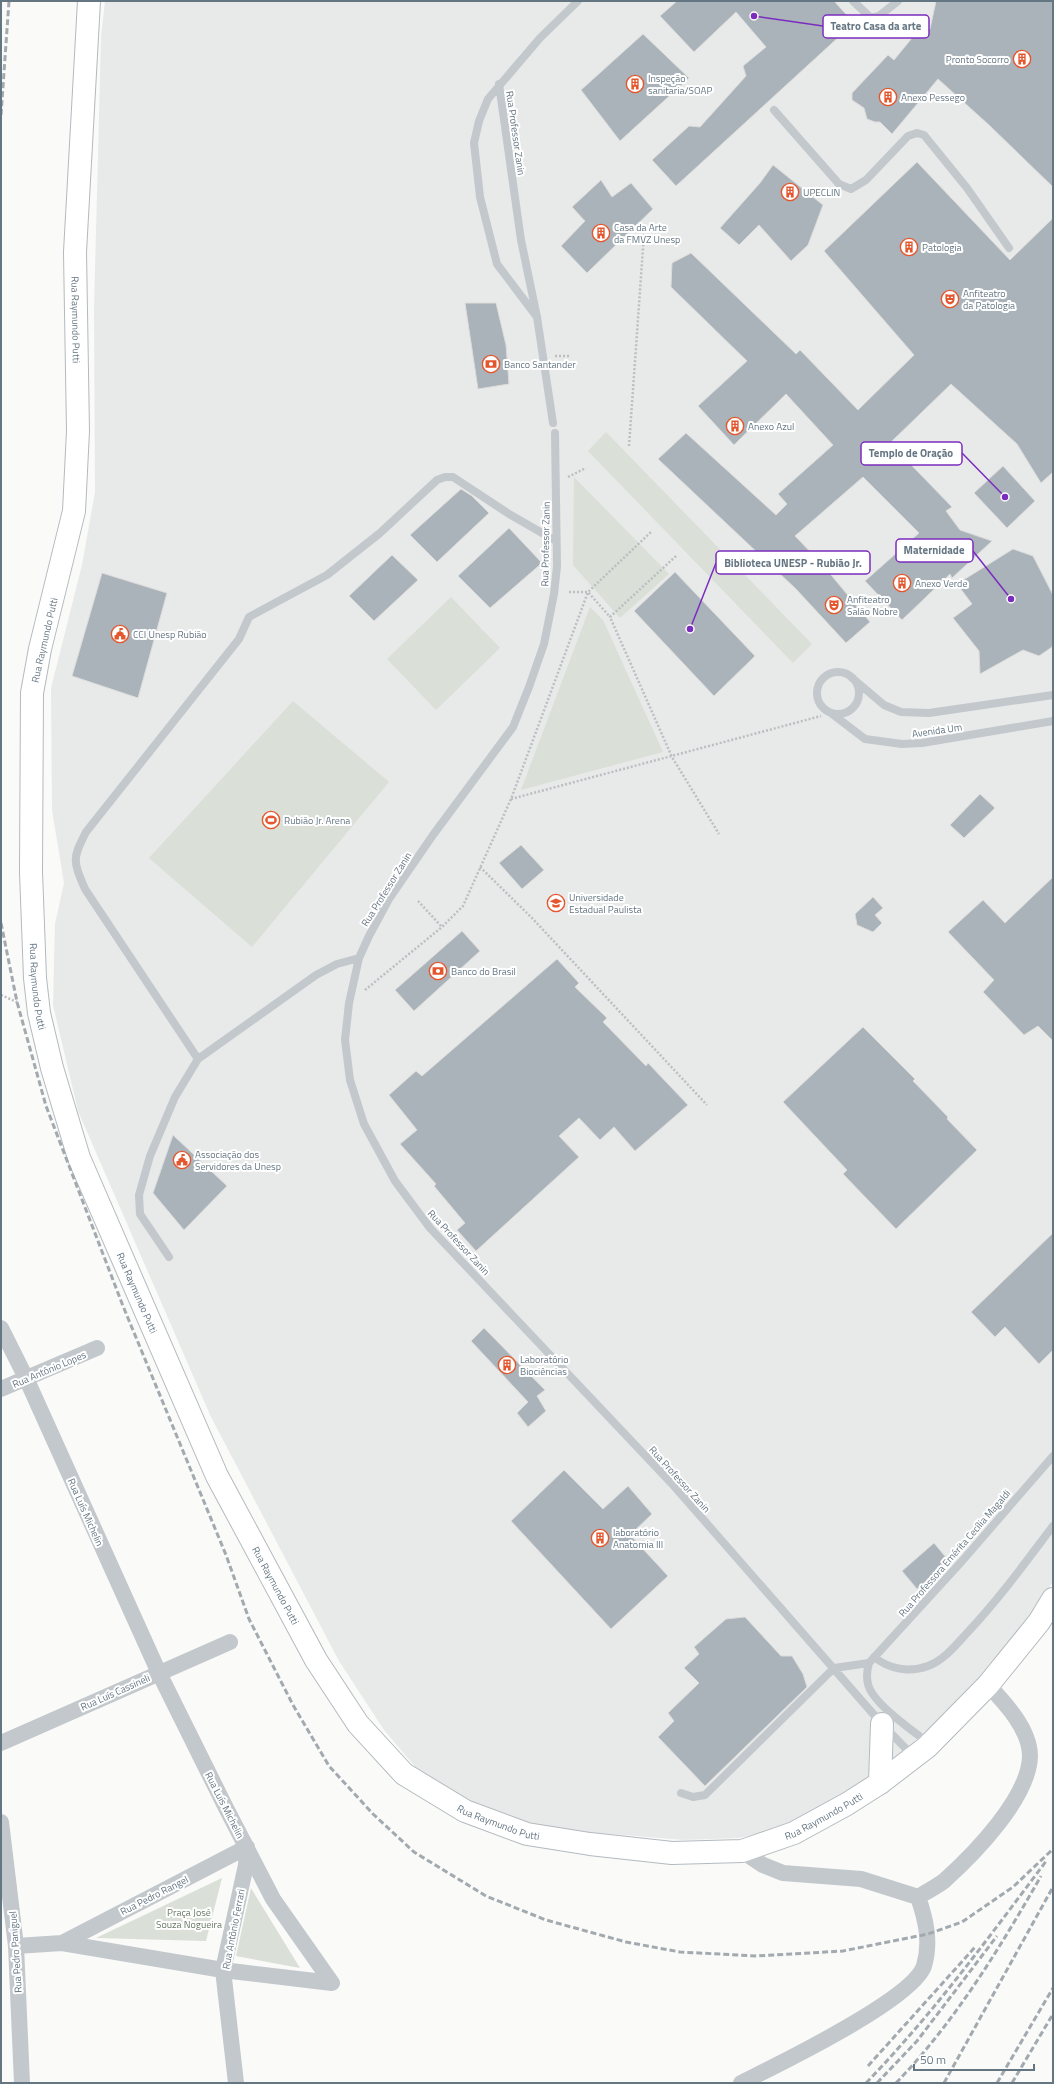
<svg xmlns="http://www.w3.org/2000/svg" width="1054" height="2084" font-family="'Titillium Web',sans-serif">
	<rect width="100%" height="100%" fill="#fafaf8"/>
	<!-- built -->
	<path fill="#e8e9e9" d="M105,1H1053V1581L1029,1623L955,1705L871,1780L782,1828L739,1838L684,1840L526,1827L469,1803L416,1768L384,1730L339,1661L211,1417L78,1111L53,1005L55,924L64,883L52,810L51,688L82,565L95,492L94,309L101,37Z"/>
	<!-- green -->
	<path fill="#dadfd7" d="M606,432L812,644L793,663L588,451Z
		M574,477L669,574L620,618L573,565Z
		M451,597L500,648L436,710L387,659Z
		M590,607L603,620L663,752L521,790Z
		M293,701L389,782L252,947L149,858Z
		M222,1878L206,1941L96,1938Z
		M251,1888L300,1968L236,1956Z"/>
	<!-- building -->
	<path fill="#aab3b9" stroke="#dcdcda" d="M677,1H834L854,23L676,186L652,160L689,126L700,127L746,76L743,66L766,47L736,12L694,52L660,16Z
		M936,1H1053V187L989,125L938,79L892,134L880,122H875L867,119L864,108L852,100V93L888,55L894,60L921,27L930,29Z
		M643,34L689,78L620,141L581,90Z
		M917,162L1010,260L1053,218V472L1041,483L1017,444L951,384L890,443L952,507L946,511L960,530L992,541L952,578L950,574L902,620L865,581L919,533L863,477L795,536L822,564L870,622L846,643L796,589L658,459L686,433L776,515L787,504L778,494L833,445L786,394L734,445L698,406L747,361L671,287L672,263L691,253L796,354L800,350L858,410L914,355L824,251Z
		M773,165L823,205L808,245L791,261L759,225L739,245L720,228L760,183Z
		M601,180L612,197L631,183L653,209L587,273L561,246L585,221L572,207Z
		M465,303H496L506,345L509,384L478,389Z
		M1003,466L1035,501L1007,528L974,493Z
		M461,489L472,496L489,513L437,562L410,535Z
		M509,528L542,563L490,608L458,576Z
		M1013,549L1033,556L1053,595V642L1052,647L1039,656L1023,650L980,674L979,651L953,618L972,604L957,584Z
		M392,555L418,580L374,621L349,596Z
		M675,572L755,656L714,696L634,611Z
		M102,573L167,593L138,698L72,676Z
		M980,794L995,808L964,838L950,825Z
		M521,845L544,870L522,889L499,863Z
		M1053,877V1041L1038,1026L1024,1035L983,992L994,980L948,932L983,900L1005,923Z
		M873,897L883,908L875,915L882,923L873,932L857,925L855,914Z
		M462,931L480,951L414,1011L395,990Z
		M557,959L579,983L575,987L607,1018L603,1022L646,1066L648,1063L688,1105L635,1151L614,1127L600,1140L579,1118L559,1136L579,1157L476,1251L457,1230L465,1223L434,1186L436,1184L400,1144L417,1130L389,1095L416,1071L422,1076Z
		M863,1027L915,1079L913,1081L948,1117L947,1119L977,1150L896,1229L843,1174L847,1170L783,1102Z
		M173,1135L227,1186L184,1230L153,1193Z
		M1053,1233V1350L1039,1364L1005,1327L995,1337L971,1312Z
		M484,1328L545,1390L537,1396L546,1411L528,1427L517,1413L528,1402L471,1341Z
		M564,1470L603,1509L628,1486L652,1514L630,1535L668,1576L611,1629L511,1521Z
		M934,1543L949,1561L917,1589L902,1571Z
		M745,1617L781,1656H792L803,1674L807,1687L705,1786L658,1737L674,1721L668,1713L699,1683L684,1668L699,1654L694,1647L726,1619Z"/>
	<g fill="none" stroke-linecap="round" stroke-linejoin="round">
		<defs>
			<g id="secondary">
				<path id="s1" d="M89,1L75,252L78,431L74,511L40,649L32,693L31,872L35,978L39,1013L52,1068L79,1158L217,1476L316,1660L358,1724L404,1774L465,1811L527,1834L590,1844L672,1853L742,1851L794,1833L847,1804L880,1783L927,1747L988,1685L1039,1622L1053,1599"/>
				<path d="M880,1783L882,1724"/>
			</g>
		</defs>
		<!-- secondary casing -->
		<use href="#secondary" stroke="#b3babf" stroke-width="24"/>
		<!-- path -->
		<path stroke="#bbbfc2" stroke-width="2.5" stroke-dasharray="2 2" stroke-linecap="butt" d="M555,356H570
			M629,446L644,234
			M568,477L586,468
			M676,556L610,617L672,757L719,834
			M569,592H588L610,617
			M511,799L821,716
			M480,867L532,918L707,1105
			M418,901L442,927L463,906L511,799L588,592L651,532
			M365,990L442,927
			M1,995L19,1003"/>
		<!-- lane -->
		<path stroke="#c3c8cc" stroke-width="8" d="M853,1L871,18L879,16L898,1
			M499,84L521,240L537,317L553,423
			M774,110L839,184L851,189L866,180L908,136L917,133L924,135L967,188L1009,248
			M537,317L497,264L480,197L474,143L479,121L488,99L540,38L578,1
			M555,433L557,566L554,594L544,644L529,687L513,727L433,835L389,899L369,936L359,958L349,1003L345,1040L350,1080L364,1124L395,1181L430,1228L674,1486L882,1724L914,1757
			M817 693a21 21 0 1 1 42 0a21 21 0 1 1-42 0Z
			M851,677L884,705L901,712L929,713L1053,695
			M831,713L865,739L902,744L922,743L1053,721
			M198,1059L85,889C73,861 72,859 86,832L239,639L249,617L327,575L380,533L437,480L445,477H453L509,514L556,541
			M169,1257L140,1214L139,1195L150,1156L175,1097L198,1059L316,975L337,964L359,958
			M874,1657C889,1669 909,1673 928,1666C944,1660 956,1645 967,1633C999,1599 1025,1563 1053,1526
			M869,1663L963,1560L1053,1456
			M869,1663C867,1670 866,1676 868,1684C872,1703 914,1732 930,1744
			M834,1668L869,1663
			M681,1793L693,1797L705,1795L834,1668"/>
		<!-- street -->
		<path stroke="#c3c8cc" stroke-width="16" d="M1,1328L26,1378L159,1673L225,1806L273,1899L332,1983L223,1970L62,1943L16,1946
			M1,1389L97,1348
			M1,1743L230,1642
			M1,1822L16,1946L22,2083
			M918,1897C926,1892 936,1887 944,1881C974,1854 1030,1797 1030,1755C1029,1728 1005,1703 988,1685
			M62,1943L247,1847
			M236,2083L223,1970L246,1865L247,1847
			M741,2083C777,2065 912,2000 924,1966C931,1942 926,1920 918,1897L861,1879L783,1873L763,1865L742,1851"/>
		<!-- secondary -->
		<use href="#secondary" stroke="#fff" stroke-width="22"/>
		<!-- rail -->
		<path stroke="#a2aab0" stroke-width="3" stroke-dasharray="6 3" stroke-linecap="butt" d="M1,115L9,1
			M1,923L17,1002L46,1106L123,1306L226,1555L249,1619L293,1705L329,1766L373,1814L414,1852L486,1896L546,1920L626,1942L680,1952L757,1956L843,1951L928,1934L962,1922L1013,1887L1053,1849
			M868,2066L976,1946
			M866,2083C933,2014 989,1937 1047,1860
			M877,2083L917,2041L997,1936
			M896,2083C954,2023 1000,1948 1041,1876
			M944,2083L1053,1887
			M997,2083L1053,1988
			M1012,2083L1053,2014"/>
	</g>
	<!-- icons -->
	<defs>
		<symbol id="building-ring" viewBox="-11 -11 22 22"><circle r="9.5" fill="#fff" stroke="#e4572e" stroke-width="1.5"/><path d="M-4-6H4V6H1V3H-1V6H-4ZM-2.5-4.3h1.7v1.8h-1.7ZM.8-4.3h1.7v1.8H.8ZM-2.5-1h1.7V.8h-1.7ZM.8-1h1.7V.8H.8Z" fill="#e4572e"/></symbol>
		<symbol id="theatre-ring" viewBox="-11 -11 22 22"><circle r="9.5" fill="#fff" stroke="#e4572e" stroke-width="1.5"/><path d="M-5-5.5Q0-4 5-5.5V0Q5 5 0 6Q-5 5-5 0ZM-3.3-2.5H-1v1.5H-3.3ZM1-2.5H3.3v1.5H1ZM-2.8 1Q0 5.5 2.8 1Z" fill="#e4572e"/></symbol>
		<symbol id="bank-ring" viewBox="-11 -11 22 22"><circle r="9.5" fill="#fff" stroke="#e4572e" stroke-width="1.5"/><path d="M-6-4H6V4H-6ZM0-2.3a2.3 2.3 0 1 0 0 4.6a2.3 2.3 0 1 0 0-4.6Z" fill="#e4572e"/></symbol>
		<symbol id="civic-ring" viewBox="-11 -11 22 22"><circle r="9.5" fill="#fff" stroke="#e4572e" stroke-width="1.5"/><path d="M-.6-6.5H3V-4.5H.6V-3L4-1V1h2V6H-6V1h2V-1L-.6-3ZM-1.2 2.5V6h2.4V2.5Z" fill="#e4572e"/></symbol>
		<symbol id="stadium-ring" viewBox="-11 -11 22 22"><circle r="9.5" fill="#fff" stroke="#e4572e" stroke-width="1.5"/><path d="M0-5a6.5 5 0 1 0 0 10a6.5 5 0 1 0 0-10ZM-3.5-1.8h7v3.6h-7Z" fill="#e4572e"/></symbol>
		<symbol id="university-ring" viewBox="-11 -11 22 22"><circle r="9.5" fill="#fff" stroke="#e4572e" stroke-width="1.5"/><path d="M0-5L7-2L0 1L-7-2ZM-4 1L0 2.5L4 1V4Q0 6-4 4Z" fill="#e4572e"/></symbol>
	</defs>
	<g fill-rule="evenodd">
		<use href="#building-ring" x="1012" y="49" width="20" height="20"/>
		<use href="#building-ring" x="625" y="74" width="20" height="20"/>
		<use href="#building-ring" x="878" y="87" width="20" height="20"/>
		<use href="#building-ring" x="780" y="182" width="20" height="20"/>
		<use href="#building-ring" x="591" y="223" width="20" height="20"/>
		<use href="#building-ring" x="899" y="237" width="20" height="20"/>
		<use href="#theatre-ring" x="940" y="289" width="20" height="20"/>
		<use href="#bank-ring" x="481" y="354" width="20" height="20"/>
		<use href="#building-ring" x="725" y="416" width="20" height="20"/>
		<use href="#building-ring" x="892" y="573" width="20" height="20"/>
		<use href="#theatre-ring" x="824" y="595" width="20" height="20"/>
		<use href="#civic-ring" x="110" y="624" width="20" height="20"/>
		<use href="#stadium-ring" x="261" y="810" width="20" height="20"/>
		<use href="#university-ring" x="546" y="893" width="20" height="20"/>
		<use href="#bank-ring" x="428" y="961" width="20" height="20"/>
		<use href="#civic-ring" x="172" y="1150" width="20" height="20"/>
		<use href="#building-ring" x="497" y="1355" width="20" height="20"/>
		<use href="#building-ring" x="590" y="1528" width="20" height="20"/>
	</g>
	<g text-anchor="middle" stroke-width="4" stroke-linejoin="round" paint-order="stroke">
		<!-- poi labels -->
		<g font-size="10" fill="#657683" stroke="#fff" text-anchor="start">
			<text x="1009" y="63" text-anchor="end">Pronto Socorro</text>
			<text x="648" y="82">Inspeção<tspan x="648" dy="12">sanitaria/SOAP</tspan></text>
			<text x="901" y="101">Anexo Pessego</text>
			<text x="803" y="196">UPECLIN</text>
			<text x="614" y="231">Casa da Arte<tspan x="614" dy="12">da FMVZ Unesp</tspan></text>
			<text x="922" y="251">Patologia</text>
			<text x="963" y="297">Anfiteatro<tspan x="963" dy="12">da Patologia</tspan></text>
			<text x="504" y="368">Banco Santander</text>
			<text x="748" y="430">Anexo Azul</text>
			<text x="915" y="587">Anexo Verde</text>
			<text x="847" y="603">Anfiteatro<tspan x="847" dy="12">Salão Nobre</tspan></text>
			<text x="133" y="638">CCI Unesp Rubião</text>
			<text x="284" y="824">Rubião Jr. Arena</text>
			<text x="569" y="901">Universidade<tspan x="569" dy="12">Estadual Paulista</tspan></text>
			<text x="451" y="975">Banco do Brasil</text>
			<text x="195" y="1158">Associação dos<tspan x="195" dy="12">Servidores da Unesp</tspan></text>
			<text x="520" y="1363">Laboratório<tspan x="520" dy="12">Biociências</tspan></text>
			<text x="613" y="1536">laboratório<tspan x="613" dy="12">Anatomia III</tspan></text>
		</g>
		<!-- street labels -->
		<g font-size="10" fill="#657683" stroke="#fff">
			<text transform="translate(516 133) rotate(82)" y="4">Rua Professor Zanin</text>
			<text dy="4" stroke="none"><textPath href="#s1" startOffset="319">Rua Raymundo Putti</textPath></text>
			<text transform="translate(545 544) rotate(-89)" y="4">Rua Professor Zanin</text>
			<text transform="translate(44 640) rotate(-77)" y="4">Rua Raymundo Putti</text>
			<text transform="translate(937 730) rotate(-8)" y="4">Avenida Um</text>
			<text transform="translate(386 889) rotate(-58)" y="4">Rua Professor Zanin</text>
			<text dy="4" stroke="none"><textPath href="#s1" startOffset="991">Rua Raymundo Putti</textPath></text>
			<text transform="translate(459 1242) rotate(47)" y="4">Rua Professor Zanin</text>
			<text dy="4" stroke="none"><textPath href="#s1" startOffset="1315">Rua Raymundo Putti</textPath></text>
			<text transform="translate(49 1369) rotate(-23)" y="4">Rua Antônio Lopes</text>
			<text transform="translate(680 1479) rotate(48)" y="4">Rua Professor Zanin</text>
			<text transform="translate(86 1512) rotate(66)" y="4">Rua Luís Michelin</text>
			<text transform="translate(954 1553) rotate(-49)" y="4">Rua Professora Emérita Cecília Magaldi</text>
			<text dy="4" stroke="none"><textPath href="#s1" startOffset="1639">Rua Raymundo Putti</textPath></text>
			<text transform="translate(115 1692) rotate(-24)" y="4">Rua Luís Cassineli</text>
			<text transform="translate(225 1805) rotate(63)" y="4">Rua Luís Michelin</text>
			<text dy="4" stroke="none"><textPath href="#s1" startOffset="2311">Rua Raymundo Putti</textPath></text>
			<text dy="4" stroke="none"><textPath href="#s1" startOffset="1975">Rua Raymundo Putti</textPath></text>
			<text transform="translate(154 1895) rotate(-27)" y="4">Rua Pedro Rangel</text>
			<text transform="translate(233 1929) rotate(-79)" y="4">Rua Antônio Ferrari</text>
			<text transform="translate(15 1952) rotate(-94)" y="4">Rua Pedro Paniguel</text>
		</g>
		<!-- park labels -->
		<g font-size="10" fill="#687a64" stroke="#fff">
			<text x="189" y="1916">Praça José<tspan x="189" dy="12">Souza Nogueira</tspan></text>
		</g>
	</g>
	<!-- callouts -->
	<path fill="none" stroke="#7b2cbf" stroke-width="1.5" d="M754 16L823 26M1005 497L962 453M1011 599L973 551M690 629L716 563"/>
	<g fill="#7b2cbf" stroke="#fff" stroke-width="1.5">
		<circle cx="754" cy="16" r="4"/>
		<circle cx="1005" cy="497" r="4"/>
		<circle cx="1011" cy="599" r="4"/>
		<circle cx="690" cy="629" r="4"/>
	</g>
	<g fill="#fff" stroke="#7b2cbf" stroke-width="1.5">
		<rect x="823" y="15" width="106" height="23" rx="4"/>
		<rect x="861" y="442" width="101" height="23" rx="4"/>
		<rect x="896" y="539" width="77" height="23" rx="4"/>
		<rect x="716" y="551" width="154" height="23" rx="4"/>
	</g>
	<g font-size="11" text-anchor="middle" font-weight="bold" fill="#657683">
		<text x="876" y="30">Teatro Casa da arte</text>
		<text x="911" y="457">Templo de Oração</text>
		<text x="934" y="554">Maternidade</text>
		<text x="793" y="567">Biblioteca UNESP - Rubião Jr.</text>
	</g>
	<!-- border -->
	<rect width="1054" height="2084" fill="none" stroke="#657683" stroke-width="4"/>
	<!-- scale -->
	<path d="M914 2064v6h120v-6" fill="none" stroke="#657683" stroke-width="2"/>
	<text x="920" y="2064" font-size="12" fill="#657683" stroke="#ffffff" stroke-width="3" paint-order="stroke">50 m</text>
</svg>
